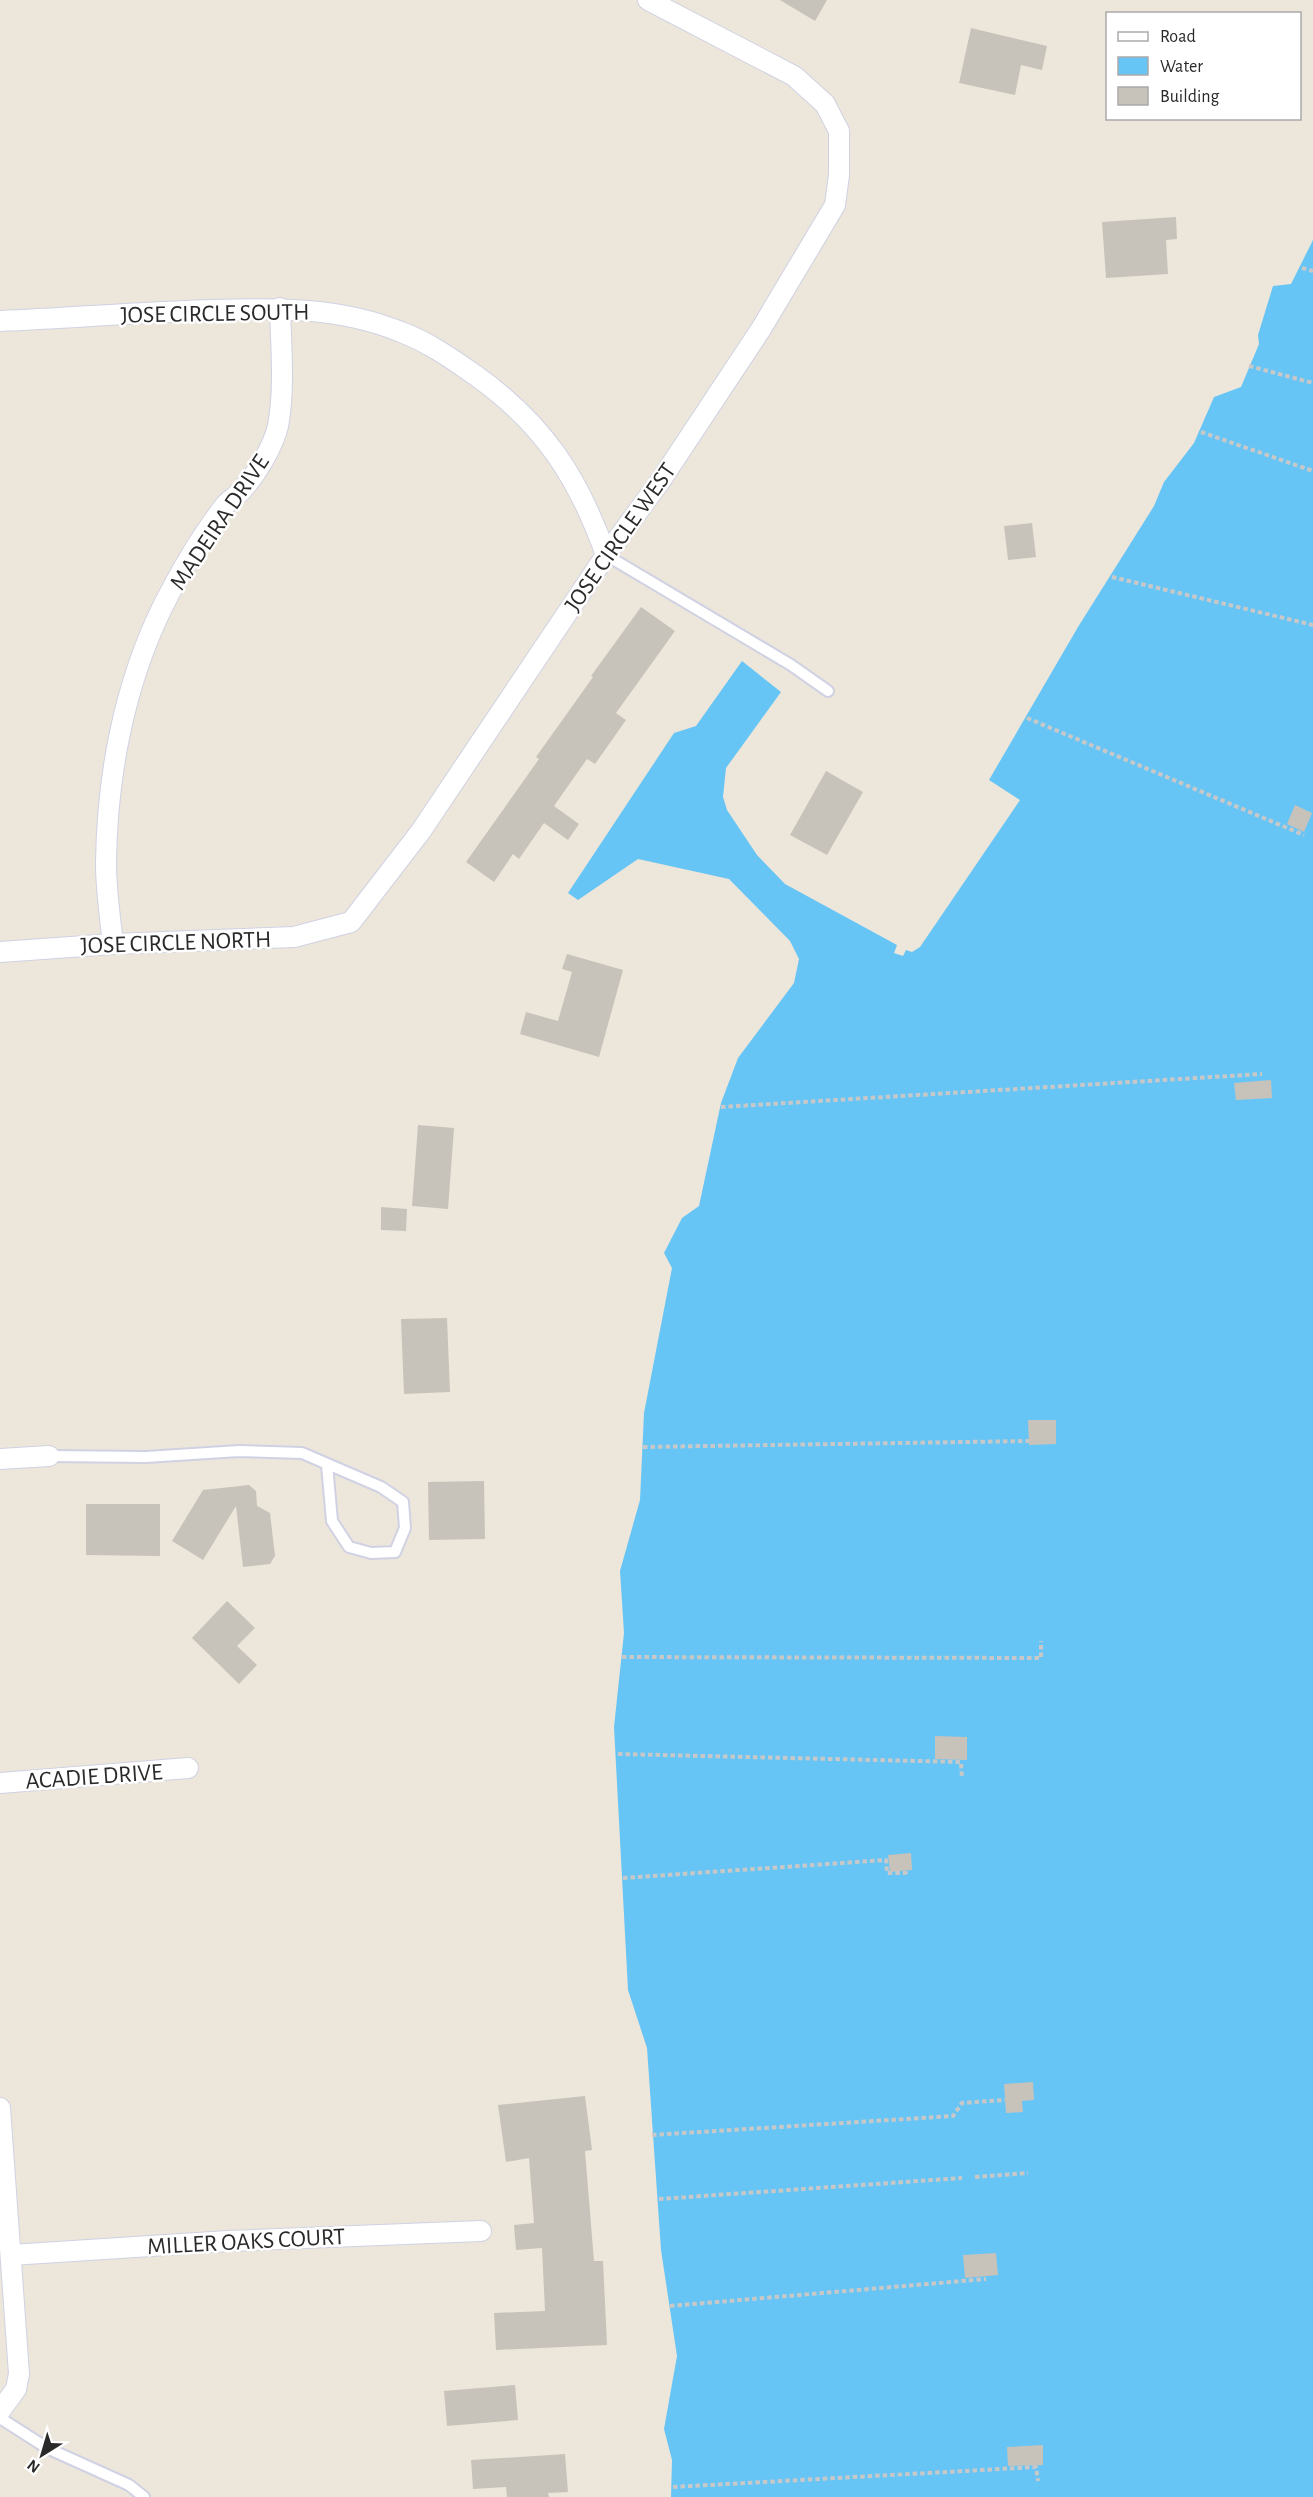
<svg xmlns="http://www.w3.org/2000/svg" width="1313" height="2497" font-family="'Alegreya Sans',sans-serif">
	<rect width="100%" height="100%" fill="#ede6db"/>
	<!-- water -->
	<path fill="#67c5f5" d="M1313,240V2497H671L672,2460L664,2429L677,2356L661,2250L647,2048L628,1990L614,1727L624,1633L620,1571L640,1500L644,1413L672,1268L664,1253L682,1218L699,1206L721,1103L738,1058L794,983L799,959L790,941L729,879L638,859L578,900L568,893L674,733L696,726L742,661L781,692L726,768L723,797L727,810L757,855L785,884L897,945L894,953L903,956L906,950L912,952L920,947L1020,800L989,780L1078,627L1154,506L1164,482L1194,443L1214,397L1241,387L1259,344L1258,335L1273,286L1291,284Z"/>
	<!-- building -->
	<path fill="#c8c3ba" d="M780,0H827L815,21Z
		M971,28L1047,46L1042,70L1021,65L1015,95L959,83Z
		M1176,217L1177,239L1166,240L1168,274L1106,278L1102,222Z
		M1032,523L1036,557L1008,560L1004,526Z
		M641,607L675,631L616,713L626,720L595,764L587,759L554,806L579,824L568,840L544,823L519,859L513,854L494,882L466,862L539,759L536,757L593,677L591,676Z
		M826,771L863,792L827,855L790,835Z
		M1295,805L1312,813L1304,832L1287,824Z
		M567,954L623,970L599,1057L520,1034L526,1012L558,1021L572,972L562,969Z
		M1271,1080L1272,1098L1236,1100L1234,1083Z
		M418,1125L454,1128L448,1209L412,1206Z
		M381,1207L407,1209L406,1231L381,1230Z
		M447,1318L450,1392L404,1394L401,1319Z
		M1028,1420H1056V1444L1029,1445Z
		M484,1481L485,1539L429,1540L428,1482Z
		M249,1485L256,1491L257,1506L270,1513L275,1556L270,1564L243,1567L236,1506L203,1560L172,1541L203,1490Z
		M86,1504H160V1556L86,1555Z
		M227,1601L255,1628L237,1646L257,1665L239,1684L192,1638Z
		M935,1736L967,1737V1760L935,1759Z
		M911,1853L912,1870L890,1872L888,1855Z
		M1033,2082L1034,2100L1022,2101L1023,2112L1006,2113L1004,2084Z
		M585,2096L592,2150L585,2151L594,2261H603L607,2345L496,2350L494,2313L545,2311L542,2248L516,2250L514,2225L534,2223L529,2158L506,2162L498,2105Z
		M996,2253L998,2275L965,2278L963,2255Z
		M515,2385L518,2420L447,2426L444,2391Z
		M1043,2445V2465L1008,2466L1007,2447Z
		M565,2454L568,2492L548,2493L549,2497H507L506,2487L473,2489L471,2460Z"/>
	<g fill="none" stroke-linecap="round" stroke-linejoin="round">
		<defs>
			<path id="lane" d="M606,555L791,665L828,691
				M49,1456L146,1457L239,1451L302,1453L381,1487L403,1502L405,1528L395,1552L371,1553L349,1547L332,1521L327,1465
				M0,2418L47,2448L129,2485L144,2497"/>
			<path id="street" d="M0,321C71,318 142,312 213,310C278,308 340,307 401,332C428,342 452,359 475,375C544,424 578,477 606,555
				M113,944C110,917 106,890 106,863C107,776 124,686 162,608C180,572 201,536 226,504C231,499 238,495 243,489C257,473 273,447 278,426C285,388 281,346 280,308
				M0,952L113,944L294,937L351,922L421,831L606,555L661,480L761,329L835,205L839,175V131L825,104L794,76L648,0
				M0,1459L49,1456
				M0,1783L188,1768
				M0,2108L19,2374L16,2389L0,2411
				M11,2255L228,2241L481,2231"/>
		</defs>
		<!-- lane casing -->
		<use href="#lane" stroke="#d0d2e3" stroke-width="14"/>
		<!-- street casing -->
		<use href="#street" stroke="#d0d2e3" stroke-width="22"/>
		<!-- path -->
		<path stroke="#c8c8c8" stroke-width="4" stroke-dasharray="4.5 3" stroke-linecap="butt" d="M1302,268L1313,271
			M1249,366L1313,383
			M1201,432L1313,471
			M1112,577L1313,625
			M1027,718L1304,835
			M721,1107L1262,1074
			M643,1447L1029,1441
			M622,1657L1041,1658V1641
			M618,1754L961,1762L962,1779
			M623,1878L886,1860L887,1873H906V1877
			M652,2135L953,2116L962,2103L1005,2100
			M975,2177L1028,2173
			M659,2199L962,2178
			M670,2306L986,2279
			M673,2487L1036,2467L1038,2481"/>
		<!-- lane -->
		<use href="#lane" stroke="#fff" stroke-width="10"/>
		<!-- street -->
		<use href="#street" stroke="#fff" stroke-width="20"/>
	</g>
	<g text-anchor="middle" stroke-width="5" stroke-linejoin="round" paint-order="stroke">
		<!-- street labels -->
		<g font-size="24" fill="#2a2a2a" stroke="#fff">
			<text transform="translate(215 313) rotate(-1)" y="8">JOSE CIRCLE SOUTH</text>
			<text transform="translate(219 522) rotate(-56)" y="8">MADEIRA DRIVE</text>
			<text transform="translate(620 537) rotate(-55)" y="8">JOSE CIRCLE WEST</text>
			<text transform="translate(176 942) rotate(-2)" y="8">JOSE CIRCLE NORTH</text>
			<text transform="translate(94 1776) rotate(-4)" y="8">ACADIE DRIVE</text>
			<text transform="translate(246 2241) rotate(-3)" y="8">MILLER OAKS COURT</text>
		</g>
	</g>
	<!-- legend -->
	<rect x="1106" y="12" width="195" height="108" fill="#ffffff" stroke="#aaaaaa" stroke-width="1.5"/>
	<rect x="1118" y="32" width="30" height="9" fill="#ffffff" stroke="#aaaaaa" stroke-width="1.5"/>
	<text x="1160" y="42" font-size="18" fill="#2a2a2a">Road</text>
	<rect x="1118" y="57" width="30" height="18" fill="#67c5f5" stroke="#aaaaaa" stroke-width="1.5"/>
	<text x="1160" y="72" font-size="18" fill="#2a2a2a">Water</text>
	<rect x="1118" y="87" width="30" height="18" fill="#c8c3ba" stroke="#aaaaaa" stroke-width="1.5"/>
	<text x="1160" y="102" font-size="18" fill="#2a2a2a">Building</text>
	<!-- north arrow -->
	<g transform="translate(42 2455) rotate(217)" stroke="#ffffff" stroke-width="4.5" paint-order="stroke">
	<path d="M0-4.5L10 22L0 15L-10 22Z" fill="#2a2a2a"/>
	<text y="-9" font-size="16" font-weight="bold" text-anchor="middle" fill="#2a2a2a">N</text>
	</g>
</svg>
